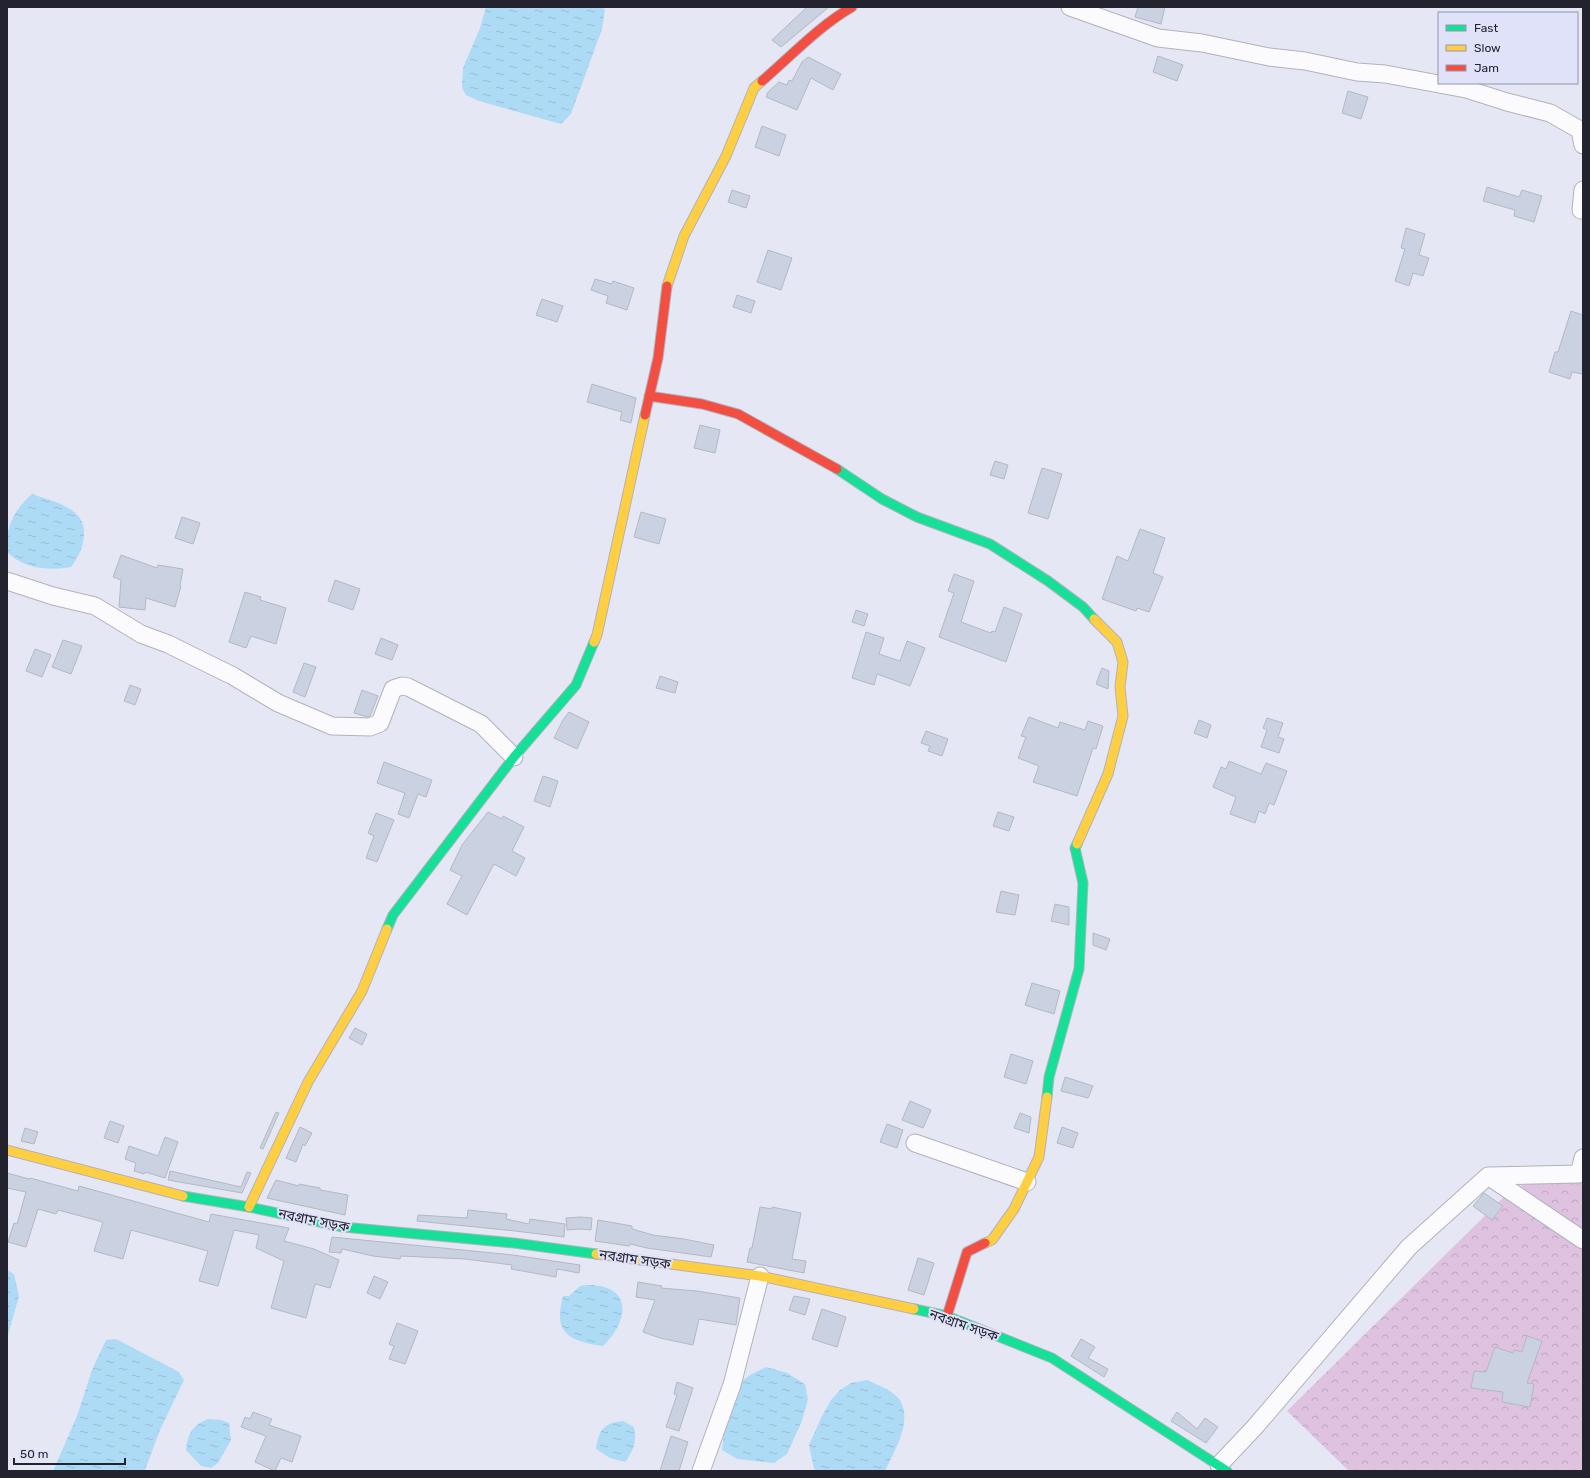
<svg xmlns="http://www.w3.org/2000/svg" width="1590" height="1478" font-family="Rubik,'Noto Sans Bengali',sans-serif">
	<defs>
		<pattern id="forest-crowns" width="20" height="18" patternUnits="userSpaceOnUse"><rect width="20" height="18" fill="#dec2e0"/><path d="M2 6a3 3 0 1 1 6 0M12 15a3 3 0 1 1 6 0" fill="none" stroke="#bea6c0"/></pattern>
		<pattern id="water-ripples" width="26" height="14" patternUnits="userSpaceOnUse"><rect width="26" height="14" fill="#addbf5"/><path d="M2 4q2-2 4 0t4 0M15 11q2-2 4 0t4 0" fill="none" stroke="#95bcd2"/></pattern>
	</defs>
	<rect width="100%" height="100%" fill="#e6e7f4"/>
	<!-- forest -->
	<path fill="url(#forest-crowns)" d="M1583,1174V1471H1349L1287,1411L1514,1187Z"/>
	<!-- water -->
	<path fill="url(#water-ripples)" d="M486,7H600L605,9L602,29L571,114L561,124L479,101L466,95L462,88L463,68L480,28Z
		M32,494C51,501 85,507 84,533C84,546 79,556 71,567C49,571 24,569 7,552C5,529 14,509 32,494Z
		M7,1270L14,1274L19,1296L7,1339Z
		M586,1285C633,1284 630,1320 603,1346C568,1341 553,1333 563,1296H569L580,1286Z
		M116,1339L179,1372L184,1380L160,1430L145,1470L53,1471L77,1416L92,1370L106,1340Z
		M766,1367L787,1373L805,1384L808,1399L802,1421L787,1454L774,1463L737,1459L722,1450L725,1425L740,1383L750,1375Z
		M867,1380C877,1385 891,1389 899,1399C914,1420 894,1451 885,1471H818L814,1469L809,1445L822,1416L831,1400L840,1390L851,1383Z
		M208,1419L221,1420L229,1423L231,1440L218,1463L211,1468L201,1466L186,1450C188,1434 192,1425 208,1419Z
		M623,1421L634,1427C637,1442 634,1450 625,1462L610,1458L596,1449C599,1430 603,1423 623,1421Z"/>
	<!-- building -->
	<path fill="#cad1e0" stroke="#b4b8c2" d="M807,7H829L781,47L772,40Z
		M1138,7H1165L1161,24L1135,17Z
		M1158,56L1183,65L1177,81L1153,72Z
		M808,57L841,74L833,90L811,78L797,110L766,97L768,92L779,82L787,85L789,80L792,81L802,62Z
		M1348,91L1368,97L1361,119L1342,113Z
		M762,126L786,135L779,156L755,147Z
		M1487,187L1519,197L1522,190L1542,196L1534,222L1514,216L1515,210L1483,201Z
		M732,190L750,196L746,208L728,202Z
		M1406,228L1425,234L1419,255L1429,258L1423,276L1413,273L1409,286L1395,281L1405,249L1401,248Z
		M768,250L792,258L781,290L757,282Z
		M595,279L612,284L613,281L634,288L627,310L606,303L608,296L591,290Z
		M737,295L755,301L751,313L733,307Z
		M542,299L563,306L557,322L536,315Z
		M1571,311L1583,315V374L1572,372L1570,379L1549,372L1555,352H1558Z
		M592,384L636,398L631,423L620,420L622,412L587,402Z
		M700,425L720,430L715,453L694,448Z
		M995,461L1008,465L1004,479L990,475Z
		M1042,468L1062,474L1048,519L1028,513Z
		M641,512L666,519L659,544L634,537Z
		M182,517L200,523L193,544L175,538Z
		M1140,529L1165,538L1153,573L1163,577L1149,612L1137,608L1136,611L1102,599L1117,556L1128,561Z
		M121,555L157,568L158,565L183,569L180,585L181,586L175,607L146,598L145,610L119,607L121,580L113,577Z
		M954,574L974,581L961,622L991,633L992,631L995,632L1004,607L1022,614L1006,662L939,637L954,593L948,591Z
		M335,580L360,589L353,610L328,601Z
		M245,592L261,597L260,600L286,608L276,644L251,636L246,648L229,642Z
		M856,610L868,614L864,626L852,622Z
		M866,632L884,638L879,654L900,661L907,641L925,648L910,686L877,674L874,685L852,678Z
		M381,638L398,645L392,660L375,654Z
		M63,640L82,646L71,674L52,667Z
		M35,649L51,655L42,677L26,671Z
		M304,663L316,667L305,697L293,692Z
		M1102,668L1109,671L1108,689L1096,684Z
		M660,676L678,682L675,693L656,688Z
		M130,685L141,689L135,705L124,701Z
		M362,690L378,696L370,716L368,717L354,713Z
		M569,712L589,722L577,749L554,738L563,720Z
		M1029,717L1058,728L1060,722L1085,730L1088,721L1103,726L1096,749L1093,748L1077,796L1033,782L1039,766L1018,758L1026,737L1021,736Z
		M1267,718L1283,723L1278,737L1284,739L1279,753L1261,747L1267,730L1263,728Z
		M1199,720L1211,725L1207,738L1194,733Z
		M926,731L948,739L942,756L928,751L930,746L921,743Z
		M1229,761L1261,774L1266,763L1287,771L1274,805L1269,803L1265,814L1259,811L1255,823L1230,814L1236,797L1213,787L1221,767L1226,769Z
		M384,762L432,780L426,797L418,794L409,818L398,814L405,793L377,783Z
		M543,776L558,781L550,807L534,801Z
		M488,812L502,819L503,816L524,827L512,851L525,858L516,876L494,864L467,915L447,904L462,876L450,870L462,845Z
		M998,812L1014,817L1009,831L993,826Z
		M376,813L394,820L377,862L366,858L374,836L368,833Z
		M1001,891L1019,895L1015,915L996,912Z
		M1055,904L1069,907V925L1051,921Z
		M1093,933L1110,939L1106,950L1093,945Z
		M1032,983L1060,991L1054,1014L1025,1005Z
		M355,1028L367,1034L362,1045L349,1038Z
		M1011,1054L1033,1061L1026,1084L1004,1077Z
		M1065,1077L1093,1086L1088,1098L1061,1091Z
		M910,1101L931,1110L923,1128L902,1120Z
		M276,1112L279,1113L263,1149L260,1148Z
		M1020,1113L1031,1117L1029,1133L1014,1128Z
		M110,1121L124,1126L118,1143L104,1138Z
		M887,1124L903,1130L897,1148L880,1142Z
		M300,1127L312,1133L305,1146L303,1144L296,1162L286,1158Z
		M1062,1127L1078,1133L1073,1148L1057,1143Z
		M25,1128L38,1132L34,1144L21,1141Z
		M165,1137L178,1142L165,1178L145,1172L144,1174L134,1171L136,1163L125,1159L129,1146L158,1156Z
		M170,1171L241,1187L247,1172L251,1173L242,1193L168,1180Z
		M7,1173L29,1179L30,1178L78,1191L79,1186L209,1222L211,1214L289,1228L284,1241L314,1249L339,1260L330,1288L315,1284L306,1318L271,1308L284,1261L256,1248L259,1235L234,1230L218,1286L199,1281L208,1251L131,1230L123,1259L94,1251L103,1222L58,1210L56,1214L38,1209L26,1247L8,1242L14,1223L17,1224L26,1192L7,1188Z
		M276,1180L299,1186V1184L320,1188V1190L348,1195L345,1215L267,1198Z
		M1484,1193L1503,1206L1492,1220L1473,1206Z
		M760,1207L772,1209V1207L801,1213L792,1259L806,1261L804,1273L747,1262L750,1248H752Z
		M468,1210L507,1214L506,1219L529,1224L530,1219L565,1224L564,1237L515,1231L417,1221L418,1215L467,1218Z
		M580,1217L592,1218L591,1230L580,1229L567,1230L566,1218Z
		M598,1220L632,1226V1229L653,1235L684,1239L714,1245L711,1257L647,1248L630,1244L629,1246L595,1241Z
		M332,1237L513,1255L580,1265L579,1273L557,1269L556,1277L511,1269L512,1265L465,1259L401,1256L400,1259L373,1256L342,1249L341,1253L329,1252Z
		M918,1258L934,1263L924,1295L908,1290Z
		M374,1276L388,1282L380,1299L367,1293Z
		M638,1282L662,1286L661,1288L697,1291L740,1298L736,1325L699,1319L693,1345L660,1338L643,1332L655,1300L636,1297Z
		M794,1296L810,1299L805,1315L789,1310Z
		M822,1309L846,1317L837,1347L812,1339Z
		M397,1323L418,1331L405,1364L389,1359L394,1346L389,1344Z
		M1527,1336L1542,1341L1527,1383L1534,1384L1530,1407L1502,1402L1503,1392L1471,1388L1474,1371L1486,1372L1495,1347L1513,1353L1514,1350L1522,1352Z
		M1081,1339L1095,1347L1088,1358L1108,1369L1104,1377L1071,1356Z
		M677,1382L693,1388L679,1431L666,1427L677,1395L674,1394Z
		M253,1412L272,1419L269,1425L301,1436L292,1462L281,1458L275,1471L255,1462L266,1436L241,1427L245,1417L250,1419Z
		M1177,1412L1197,1429L1205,1418L1218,1427L1206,1443L1171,1421Z
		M671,1436L688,1442L679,1471H660Z"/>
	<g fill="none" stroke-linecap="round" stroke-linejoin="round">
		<defs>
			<path id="street" d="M1070,7L1158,38L1202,43L1269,57L1305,61L1357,72L1385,74L1466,89L1507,102L1550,113L1580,130L1583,145
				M1581,210L1583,190
				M7,581L53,596L95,606L141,634L168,644L233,676L278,703L332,726L370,727L380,723L393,689L402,686L408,687L481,724L514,757
				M915,1143L1027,1182
				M1488,1176L1583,1240
				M1219,1465L1254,1428L1409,1247L1488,1176L1579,1174L1583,1158
				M701,1471L732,1385L760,1276"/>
			<path id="fast" d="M837,469L882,499L917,517L990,544L1048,581L1083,607L1094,619
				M387,929L393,915L514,757L576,685L594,642
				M1047,1097L1049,1077L1079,969L1083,883L1075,848L1077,844
				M183,1196L249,1207L343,1227L514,1243L596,1254
				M914,1309L947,1316L1052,1358L1227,1471"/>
			<path id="slow" d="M667,286L684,236L726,156L754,88L762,81
				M594,642L597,635L645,415
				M1077,844L1108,774L1123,716L1120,687L1123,662L1117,642L1094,619
				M7,1150L183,1196
				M249,1207L308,1082L362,991L387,929
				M985,1243L992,1240L1014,1209L1039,1157L1047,1097
				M596,1254L760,1276L914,1309"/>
			<path id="jam" d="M762,81C791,56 819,26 852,7
				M649,396L702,404L738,414L837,469
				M645,415L658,358L667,286
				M947,1316L967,1252L985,1243"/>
		</defs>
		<!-- street casing -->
		<use href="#street" stroke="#b1b2bc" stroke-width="19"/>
		<!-- fast casing -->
		<use href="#fast" stroke="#b1b2bc" stroke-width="11"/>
		<!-- slow casing -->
		<use href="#slow" stroke="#b1b2bc" stroke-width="11"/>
		<!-- jam casing -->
		<use href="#jam" stroke="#b1b2bc" stroke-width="11"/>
		<!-- street -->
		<use href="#street" stroke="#fbfbfd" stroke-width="17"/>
		<!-- fast -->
		<use href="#fast" stroke="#16e098" stroke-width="9"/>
		<!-- slow -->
		<use href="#slow" stroke="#ffcf43" stroke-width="9"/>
		<!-- jam -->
		<use href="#jam" stroke="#f24e42" stroke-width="9"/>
	</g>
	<g text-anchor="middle" stroke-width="4" stroke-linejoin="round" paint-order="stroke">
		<!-- street labels -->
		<g font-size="14" fill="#22232e" stroke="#e0e2fa">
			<text transform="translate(314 1220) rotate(11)" y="5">নবগ্রাম সড়ক</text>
			<text transform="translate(635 1259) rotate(8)" y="5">নবগ্রাম সড়ক</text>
			<text transform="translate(964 1325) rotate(19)" y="5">নবগ্রাম সড়ক</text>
		</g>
	</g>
	<!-- border -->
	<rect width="1590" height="1478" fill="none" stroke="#22232e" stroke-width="16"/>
	<!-- legend -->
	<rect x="1438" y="12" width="140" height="72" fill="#e0e2fa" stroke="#9496a8"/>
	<rect x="1446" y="25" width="20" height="6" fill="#16e098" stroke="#9496a8"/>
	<text x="1474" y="32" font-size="12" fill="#22232e">Fast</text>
	<rect x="1446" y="45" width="20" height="6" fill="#ffcf43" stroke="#9496a8"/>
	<text x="1474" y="52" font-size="12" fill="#22232e">Slow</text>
	<rect x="1446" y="65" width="20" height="6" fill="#f24e42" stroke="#9496a8"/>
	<text x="1474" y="72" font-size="12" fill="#22232e">Jam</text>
	<!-- scale -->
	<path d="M14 1458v6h111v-6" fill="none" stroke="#22232e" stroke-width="2"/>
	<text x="20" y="1458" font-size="12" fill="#22232e" stroke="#e0e2fa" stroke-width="3" paint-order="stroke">50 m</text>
</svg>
